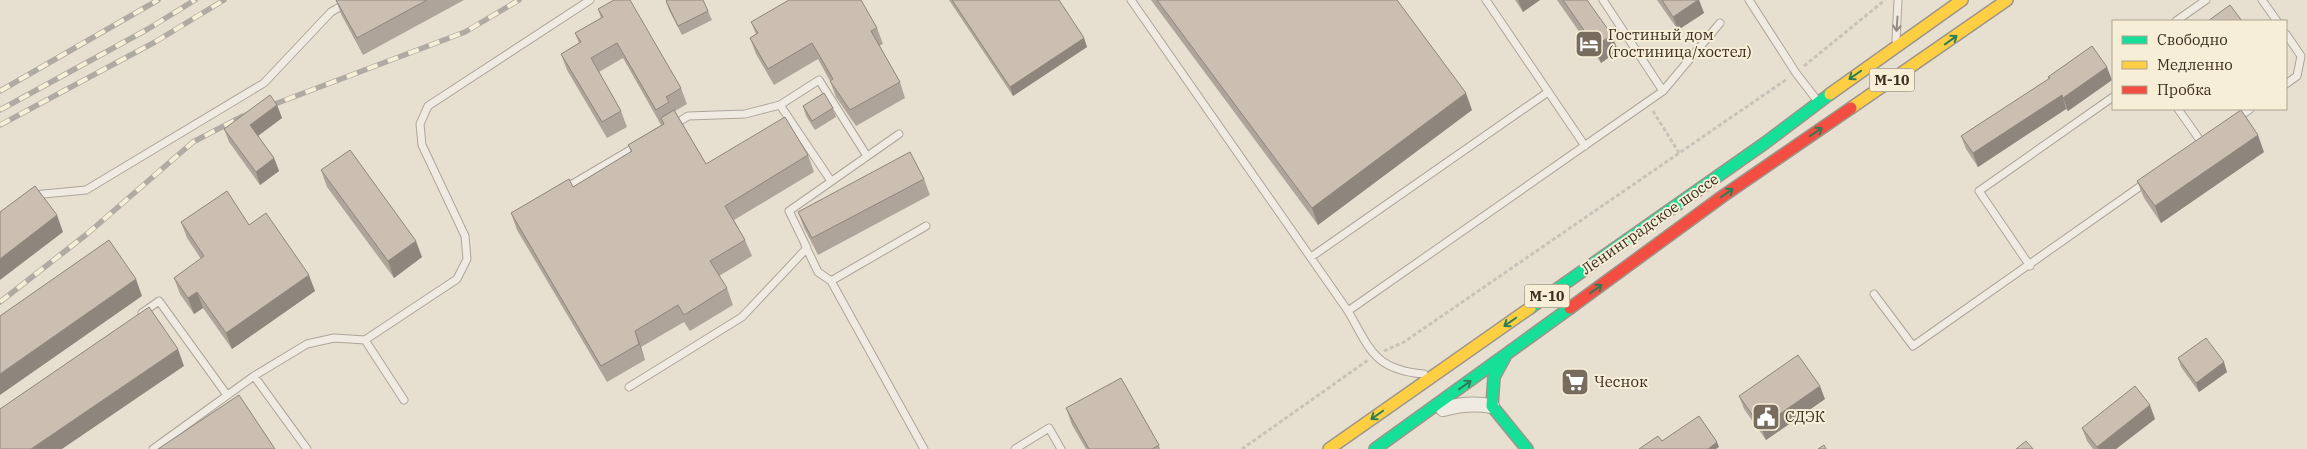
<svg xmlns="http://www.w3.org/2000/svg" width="2307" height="449" font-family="'IBM Plex Serif',serif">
	<rect width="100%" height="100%" fill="#e7e0d1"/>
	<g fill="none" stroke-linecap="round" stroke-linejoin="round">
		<defs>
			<path id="lane" d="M1131,0L1348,311C1370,349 1374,370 1424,374
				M1486,0L1585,146
				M1603,0L1663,91
				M1749,0L1796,73L1816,99
				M2262,0L2277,21
				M2176,21L2206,0
				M2286,34L2301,56L2297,76L2286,84
				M1896,40L1898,0
				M2178,109L2202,143L2199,145
				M2237,118L2250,109
				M674,125L688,116L745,114L780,105
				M831,181L780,105L819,80L867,156
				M564,189L637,146
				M33,195L86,190L264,83L331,12L352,0
				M805,245L818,272L831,281L924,449
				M1311,257L1548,92
				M2030,266L1979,191L2113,97
				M831,281L926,226
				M1874,294L1913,346L2145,183
				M1348,311L1663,91L1720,23
				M142,313L159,301L227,395
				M365,340L404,400
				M254,376L307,449
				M629,387L742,317L807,248L789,211L899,134
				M153,449L254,376L307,344L334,338L365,340L457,279L467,259L465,236L422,145L420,124L428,106L590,0
				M1015,449L1049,428L1061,449"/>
			<path id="street" d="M1443,409C1460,404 1475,403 1492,406"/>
			<path id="fast" d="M1530,308L1765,143L1830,94
				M1505,357L1494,377L1492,406L1527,449
				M1375,449L1570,308"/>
			<path id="slow" d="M1830,94L1962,0
				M1851,108L2007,0
				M1329,449L1530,308"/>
			<path id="jam" d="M1570,308L1723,196L1851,108"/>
		</defs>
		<!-- lane casing -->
		<use href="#lane" stroke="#ada599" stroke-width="9"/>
		<!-- street casing -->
		<use href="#street" stroke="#ada599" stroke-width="16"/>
		<!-- fast casing -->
		<use href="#fast" stroke="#9c958a" stroke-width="14"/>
		<!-- slow casing -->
		<use href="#slow" stroke="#9c958a" stroke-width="14"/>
		<!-- jam casing -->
		<use href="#jam" stroke="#9c958a" stroke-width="14"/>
		<!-- path -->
		<path stroke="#c8c2b9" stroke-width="3" stroke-dasharray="4 2.5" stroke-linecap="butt" d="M1804,66L1885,0
			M1653,111L1679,153
			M1384,351L1404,342L1787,79
			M1242,449L1368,360"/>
		<!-- lane -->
		<use href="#lane" stroke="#efebe3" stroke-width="7"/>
		<!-- street -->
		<use href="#street" stroke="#efebe3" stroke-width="14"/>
		<!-- fast -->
		<use href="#fast" stroke="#16e098" stroke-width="11"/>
		<!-- slow -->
		<use href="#slow" stroke="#ffcf43" stroke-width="11"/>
		<!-- jam -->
		<use href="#jam" stroke="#f24e42" stroke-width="11"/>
		<defs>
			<path id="rail" d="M0,91L158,0
				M0,110L148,29L195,0
				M0,125L155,42L224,0
				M0,302L87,234L193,142L243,116L465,32L519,0"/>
		</defs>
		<!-- rail casing -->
		<use href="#rail" stroke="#afaaa2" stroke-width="5.5"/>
		<!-- rail -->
		<use href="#rail" stroke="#f7eed8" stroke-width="4" stroke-dasharray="11" stroke-linecap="butt"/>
	</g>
	<!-- wall -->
	<path fill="#afa499" d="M336,0H464L363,55L341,14Z
		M949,0H1059L1084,38L1087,47L1013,96Z
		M1151,0H1397L1472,110L1318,225Z
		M1515,0H1540L1523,12Z
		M1557,0H1587L1618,51L1601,63Z
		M1657,0H1699L1704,13L1678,30Z
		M666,1L708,11L712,20L682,35L669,10Z
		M598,9L681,88L687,104L675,111L706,164L808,155L814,172L734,220L745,240L752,256L719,276L727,288L733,305L690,331L684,322L641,347L645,360L607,382L517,230L511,213L573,187L631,152L628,145L661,125L623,58L599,72L621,111L627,127L607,138L567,70L561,54L579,43L575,33L601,18Z
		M751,22L877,28L883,44L879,46L900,82L905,98L856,126L836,97L830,81L818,59L774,85L756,54L750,38L756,34Z
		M2048,77L2112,80L2068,111L2066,109L1978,167L1966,149L1961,136L2049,79Z
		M277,105L282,118L258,136L274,158L279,171L260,185L229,142L224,129Z
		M803,106L833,108L836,117L815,130L806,116Z
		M2264,152L2161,223L2144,198L2137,181Z
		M321,170L422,257L394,278L327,187Z
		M924,179L930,195L818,255L804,228L798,212Z
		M181,222L249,225L315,291L232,349L203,308L194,314L180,294L174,278L201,259L187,238Z
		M2178,358L2227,372L2199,392L2181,367Z
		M1739,396L1825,399L1766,440L1744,409Z
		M1066,408L1159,445L1160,449H1086L1072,425Z
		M2155,419L2116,449H2093L2087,441L2082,428Z"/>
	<!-- shaded-wall -->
	<path fill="#8e867d" d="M1518,0H1540L1523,12Z
		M1698,0H1699L1704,13L1678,30L1673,17Z
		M1612,35L1618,51L1601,63L1595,46Z
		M1084,38L1087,47L1013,96L1010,87Z
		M2107,67L2112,80L2068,111L2063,98Z
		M1466,93L1472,110L1318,225L1312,208Z
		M2062,95L2066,109L1978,167L1973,153Z
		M277,105L282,118L255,138L250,125Z
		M2258,135L2264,152L2161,223L2155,206Z
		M274,158L279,171L260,185L256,172Z
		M57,215L63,232L0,280V259Z
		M416,241L422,257L394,278L388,261Z
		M309,275L315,291L232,349L226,333Z
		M136,279L142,296L0,395V374Z
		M197,292L203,308L194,314L188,298Z
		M635,331L641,347L645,360L639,344Z
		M178,349L184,366L62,449H31Z
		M2224,362L2227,372L2199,392L2196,383Z
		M1820,386L1825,399L1766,440L1761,427Z
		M2150,405L2155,419L2116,449H2098L2097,447Z
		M1717,442L1719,447L1716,449H1708Z"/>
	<!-- building -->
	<path fill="#cbbfb2" stroke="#8e867d" d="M336,0H427L357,38Z
		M614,0H630L681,88L666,97L669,102L656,110L617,43L591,58L621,111L602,122L561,54L581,42L575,33L603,17L598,9Z
		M668,0H703L708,11L678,26L666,1Z
		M789,0H861L877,28L871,31L900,82L850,110L830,81L833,79L812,43L768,69L750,38L758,33L751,22Z
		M952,0H1059L1084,38L1010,87Z
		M1157,0H1397L1466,93L1312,208Z
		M1563,0H1587L1612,35L1595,46Z
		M1662,0H1698L1673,17Z
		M2230,5L2242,21H2208Z
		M2092,46L2107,67L2063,98L2062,95L1973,153L1961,136L2050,78L2048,77Z
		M824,93L833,108L812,121L803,106Z
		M270,95L277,105L250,125L274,158L256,172L224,129Z
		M674,110L706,164L785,117L808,155L725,206L745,240L710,261L727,288L684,315L678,305L635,331L639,344L601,366L511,213L569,179L573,187L632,151L628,145L664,124L661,118Z
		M2241,110L2258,135L2155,206L2137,181Z
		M350,150L416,241L388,261L321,170Z
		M910,152L924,179L812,238L798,212Z
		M35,186L57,215L0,259V212Z
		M227,191L249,225L266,213L309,275L226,333L197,292L188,298L174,278L204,256L181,222Z
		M109,240L136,279L0,374V316Z
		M149,307L178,349L31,449H0V409Z
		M2206,338L2224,362L2196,383L2178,358Z
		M1798,355L1820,386L1761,427L1739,396Z
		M1121,378L1159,445L1152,449H1089L1066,408Z
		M2135,386L2150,405L2097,447L2082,428Z
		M239,395L275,449H158Z
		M1699,416L1717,442L1708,449H1639L1658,436L1662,441Z
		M2026,441L2033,449H2016Z
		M1824,445L1826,449H1818Z"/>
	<!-- one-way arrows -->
	<defs><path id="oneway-shaft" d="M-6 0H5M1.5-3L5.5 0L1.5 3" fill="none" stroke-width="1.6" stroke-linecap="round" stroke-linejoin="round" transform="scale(1.25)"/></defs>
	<use stroke="#968c82" href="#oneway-shaft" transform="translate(1897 24) rotate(94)"/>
	<g stroke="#2b7e56">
		<use href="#oneway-shaft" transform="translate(1951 40) rotate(-36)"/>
		<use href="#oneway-shaft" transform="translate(1855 75) rotate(145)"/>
		<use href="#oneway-shaft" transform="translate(1816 132) rotate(-34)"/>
		<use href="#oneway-shaft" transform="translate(1727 193) rotate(-35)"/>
		<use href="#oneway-shaft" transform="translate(1596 289) rotate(-36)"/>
		<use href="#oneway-shaft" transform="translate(1510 322) rotate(145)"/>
		<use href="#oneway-shaft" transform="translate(1465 385) rotate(-36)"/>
		<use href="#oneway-shaft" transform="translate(1377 415) rotate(145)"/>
	</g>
	<!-- icons -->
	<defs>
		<symbol id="hotel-square" viewBox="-11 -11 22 22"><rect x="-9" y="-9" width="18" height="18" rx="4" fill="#786c5e" stroke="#f7eed8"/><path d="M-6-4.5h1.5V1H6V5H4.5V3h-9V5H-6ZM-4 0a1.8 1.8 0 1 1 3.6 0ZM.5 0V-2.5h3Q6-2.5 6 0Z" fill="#fff"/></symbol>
		<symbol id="supermarket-square" viewBox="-11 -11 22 22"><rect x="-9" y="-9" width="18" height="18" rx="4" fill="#786c5e" stroke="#f7eed8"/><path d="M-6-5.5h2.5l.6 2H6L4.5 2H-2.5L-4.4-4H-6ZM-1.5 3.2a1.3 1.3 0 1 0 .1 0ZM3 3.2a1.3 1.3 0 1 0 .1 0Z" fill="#fff"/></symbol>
		<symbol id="civic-square" viewBox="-11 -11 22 22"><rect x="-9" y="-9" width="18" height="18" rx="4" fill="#786c5e" stroke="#f7eed8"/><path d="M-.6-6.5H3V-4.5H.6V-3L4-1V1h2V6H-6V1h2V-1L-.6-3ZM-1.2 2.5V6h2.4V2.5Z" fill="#fff"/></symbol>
	</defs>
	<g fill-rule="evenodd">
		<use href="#hotel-square" x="1573" y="28" width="32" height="32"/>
		<use href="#supermarket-square" x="1559" y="366" width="32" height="32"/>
		<use href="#civic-square" x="1750" y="401" width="32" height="32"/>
	</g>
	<g text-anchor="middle" stroke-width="4" stroke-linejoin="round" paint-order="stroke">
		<!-- shield labels -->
		<g fill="#f7eed8" stroke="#756857" stroke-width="1">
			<rect x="1869.5" y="68.5" width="45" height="23" rx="4"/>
			<rect x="1524.5" y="284.5" width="45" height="23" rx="4"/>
		</g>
		<g font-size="14" font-weight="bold" fill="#3d2e20">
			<text x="1892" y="85">М-10</text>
			<text x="1547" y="301">М-10</text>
		</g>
		<!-- poi labels -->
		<g font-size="15" fill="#3d2e20" stroke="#f7eed8" text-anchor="start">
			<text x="1608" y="40">Гостиный дом<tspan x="1608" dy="17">(гостиница/хостел)</tspan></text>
			<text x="1594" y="387">Чеснок</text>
			<text x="1785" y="422">СДЭК</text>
		</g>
		<!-- street labels -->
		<g font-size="15" fill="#3d2e20" stroke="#f7eed8">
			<text transform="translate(1650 224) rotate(-35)" y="5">Ленинградское шоссе</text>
		</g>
	</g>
	<!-- legend -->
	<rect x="2112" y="20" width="175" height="90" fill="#f7eed8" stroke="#ada18e"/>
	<rect x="2122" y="36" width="25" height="8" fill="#16e098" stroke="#ada18e"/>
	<text x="2157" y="45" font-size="15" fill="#3d2e20">Свободно</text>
	<rect x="2122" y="61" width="25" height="8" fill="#ffcf43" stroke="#ada18e"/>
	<text x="2157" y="70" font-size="15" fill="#3d2e20">Медленно</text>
	<rect x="2122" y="86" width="25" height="8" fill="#f24e42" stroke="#ada18e"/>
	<text x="2157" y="95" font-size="15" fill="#3d2e20">Пробка</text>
</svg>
